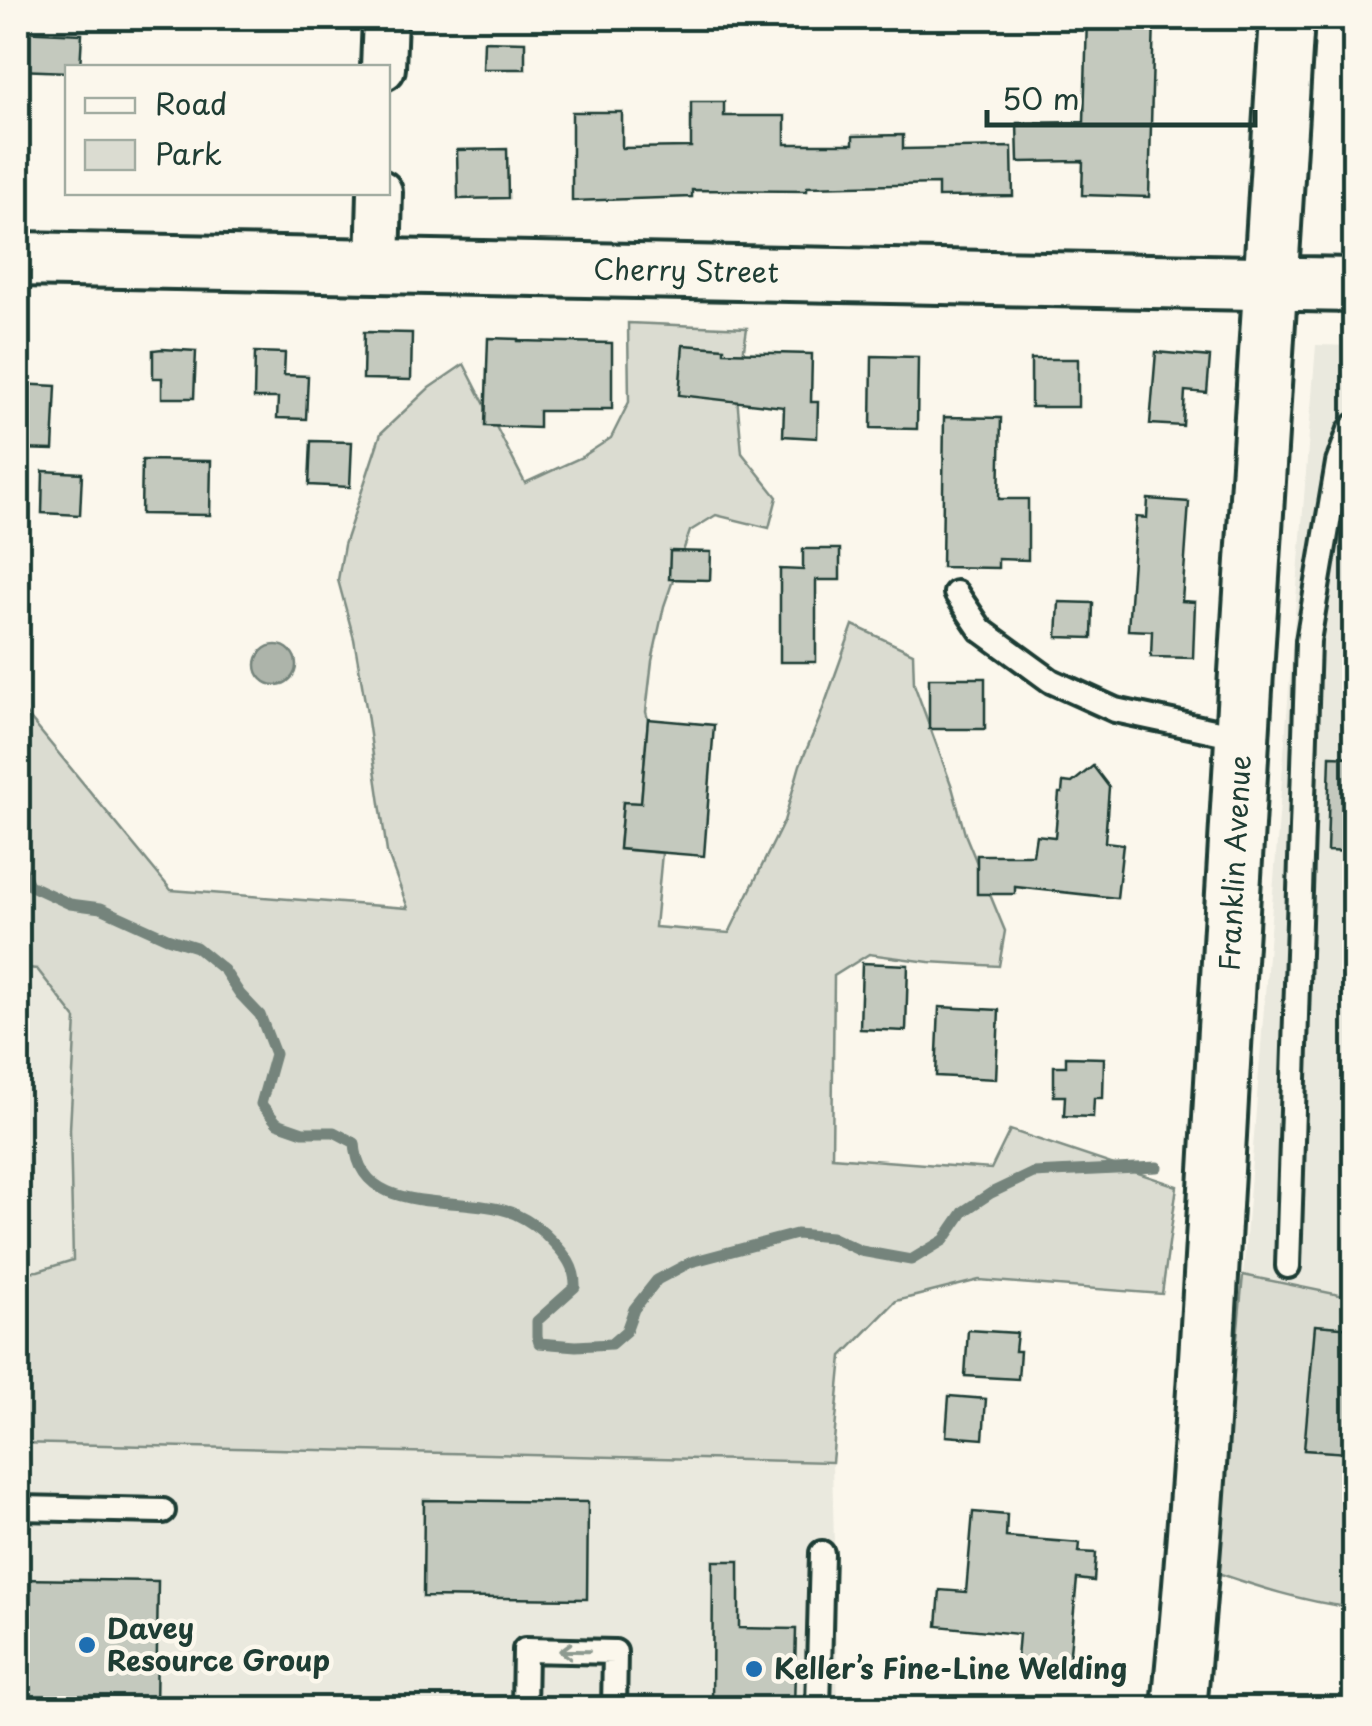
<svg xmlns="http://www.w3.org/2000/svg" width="1372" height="1726" font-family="'Playpen Sans',sans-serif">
	<rect width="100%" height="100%" fill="#fbf7ec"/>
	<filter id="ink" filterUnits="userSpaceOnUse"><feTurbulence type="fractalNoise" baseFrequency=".01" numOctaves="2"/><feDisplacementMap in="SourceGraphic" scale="20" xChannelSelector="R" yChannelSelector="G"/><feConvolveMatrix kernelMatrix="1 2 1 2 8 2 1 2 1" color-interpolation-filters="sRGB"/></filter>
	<g filter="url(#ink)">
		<!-- built -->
		<path fill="#eae9de" d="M1316,345L1354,346V1298L1243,1275Z
			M18,967L37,969L76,1019L70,1129L73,1261L38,1271L18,1272Z
			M18,1443L832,1462L838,1708H18Z"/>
		<!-- green -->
		<path fill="#dbdcd1" stroke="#7d8c82" stroke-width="2.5" d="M628,323L747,328L737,396L742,453L777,497L769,528L716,515L690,531L664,606L652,661L646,712L648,719L641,803L623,802L619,849L662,853L655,927L729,933L784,821L800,765L819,720L853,625L913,653L914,684L952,787L965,834L1005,931L999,966L929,962L869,954L834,976L832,1157L991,1169L1010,1130L1177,1186L1162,1294L979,1280L896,1301L842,1356L832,1462L18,1443V1272L38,1271L73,1260L70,1129L76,1019L37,969L18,967V704L171,890L408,908L387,852L366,707L354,639L338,580L344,545L381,433L429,388L464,364L525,483L582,457L611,438L629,402Z
			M1243,1275L1354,1298V1573L1348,1575L1347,1607C1302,1601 1258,1587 1215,1572Z"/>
		<!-- water -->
		<path fill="#adb4aa" stroke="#74847b" stroke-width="2.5" d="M256 665a20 20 0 1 1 40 0a20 20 0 1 1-40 0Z"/>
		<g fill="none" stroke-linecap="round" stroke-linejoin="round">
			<!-- stream -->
			<path stroke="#74847b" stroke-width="11" d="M18,860L29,885L70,904L101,908L167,938L196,947L224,970L240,994L260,1015L275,1054L261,1104L277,1123L303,1132H334L355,1143C359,1221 465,1192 515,1214C528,1220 542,1230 552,1241C565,1254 576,1268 575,1287L537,1321V1336L539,1343L576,1346L611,1344L626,1331L634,1309L657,1280L691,1262L796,1234L831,1237L861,1251L911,1260L944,1240L964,1211L991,1193L1033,1173L1157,1167"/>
		</g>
		<!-- building -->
		<path fill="#c4c9be" stroke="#1f3d34" stroke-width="2.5" d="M1087,18H1154L1149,197L1082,195L1083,161L1018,162L1017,123L1084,122Z
			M18,31L82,34L80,68H68V72L18,70Z
			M484,41L525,42V69H483Z
			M691,102H724V116H785V144H853V136L903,135V149L1012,147L1013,196L938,197V184L807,187V191L692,190V197L572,201V112H622V148L691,147Z
			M507,149L508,198L458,199L457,150Z
			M364,332L412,333L411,380L363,379Z
			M488,338L518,339V341L612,343V409H602V411H539V428L485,426Z
			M683,345L724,348V352L812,354L811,402H818L817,438L783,436L784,407L679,395Z
			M162,349L196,351L194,398H162V378H153V350Z
			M255,352L285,353L284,375L308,376L306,419L277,418L278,398H254Z
			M1156,352L1210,357L1207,393L1185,391L1183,426L1150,424Z
			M872,356L918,357L917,429L871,428Z
			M1031,359H1078V407H1031Z
			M18,384L56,386L53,450L20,449V436H18Z
			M944,417L1001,418L999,499H1028V560L998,559V568L942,567Z
			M311,441L352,442L350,487L309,485Z
			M142,460L211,461L210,515L141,514Z
			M43,471L82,473L80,515L42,513Z
			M1148,499L1189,502L1182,601L1195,602L1193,658L1151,657L1152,631L1128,630L1136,517L1147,518Z
			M803,549H840V580H816V662H780V569L803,570Z
			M670,551L711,552L710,580L669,579Z
			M1059,602L1093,603L1092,638L1057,637Z
			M929,678H985V729H929Z
			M648,719L714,725L704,856L619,849L623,802L641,803Z
			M1330,756L1354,757V852L1327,851Z
			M1093,766L1109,787L1105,842L1123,844L1117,898L1015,887V894H977V855H1033L1036,835L1055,837L1059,793H1062L1063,782L1072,783Z
			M862,963L908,965L906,1031L860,1029Z
			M939,1007L999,1010L996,1079L936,1076Z
			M1066,1057L1104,1058L1103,1098H1094L1093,1117L1064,1116L1065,1096H1054V1066H1066Z
			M1315,1325L1354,1328V1372L1348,1453L1304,1450Z
			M968,1330L1017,1333L1015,1351H1020L1018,1379L965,1376Z
			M949,1396L986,1399L983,1439L946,1436Z
			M424,1500L588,1502L587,1599L423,1597Z
			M973,1512L1007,1515L1006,1537L1080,1543L1079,1552L1096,1553L1094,1581L1077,1579L1069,1662H1066L1065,1673L1016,1670L1019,1634L937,1626L940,1590L966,1592Z
			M713,1561H739V1628L796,1629L794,1708H712Z
			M18,1579L158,1581L156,1708H18Z"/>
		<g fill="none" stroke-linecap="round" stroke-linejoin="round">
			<defs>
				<path id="service" d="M956,593L981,630L1051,681L1115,710L1242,737
					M1288,1266L1308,641L1338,463L1350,430L1354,426
					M18,1508L163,1511
					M524,1708L525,1650L615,1652L614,1708
					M818,1708L822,1553"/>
				<path id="minor" d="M383,68L385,18
					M378,266L380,192"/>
				<path id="tertiary" d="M18,259L1354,285
					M1179,1708C1201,1483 1212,1256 1225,1029C1245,692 1264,354 1287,18"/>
			</defs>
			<!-- service casing -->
			<use href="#service" stroke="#1f3d34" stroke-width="30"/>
			<!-- minor casing -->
			<use href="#minor" stroke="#1f3d34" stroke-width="50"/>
			<!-- tertiary casing -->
			<use href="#tertiary" stroke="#1f3d34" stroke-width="60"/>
			<!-- service -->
			<use href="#service" stroke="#fbf7ec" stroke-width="22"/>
			<!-- minor -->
			<use href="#minor" stroke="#fbf7ec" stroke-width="42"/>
			<!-- tertiary -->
			<use href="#tertiary" stroke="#fbf7ec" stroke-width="52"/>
		</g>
		<!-- one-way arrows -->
		<defs><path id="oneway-shaft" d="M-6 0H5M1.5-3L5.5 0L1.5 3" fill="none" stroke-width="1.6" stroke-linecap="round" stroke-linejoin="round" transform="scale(2.5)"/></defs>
		<use stroke="#8d9a90" href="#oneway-shaft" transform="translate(574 1651) rotate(-179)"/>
	</g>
	<!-- markers -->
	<g fill="#1f6fb2" stroke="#fbf7ec" stroke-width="4">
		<circle cx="87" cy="1645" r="10"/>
		<circle cx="754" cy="1669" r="10"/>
	</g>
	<g text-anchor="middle" stroke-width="9" stroke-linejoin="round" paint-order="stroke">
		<!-- street labels -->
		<g font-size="28" fill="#1f3d34" stroke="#fbf7ec">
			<text transform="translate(686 271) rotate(1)" y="10">Cherry Street</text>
			<text transform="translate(1235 863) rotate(-87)" y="10">Franklin Avenue</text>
		</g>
		<!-- poi labels -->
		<g font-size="28" font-weight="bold" fill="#1f3d34" stroke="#fbf7ec" text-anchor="start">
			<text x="107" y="1639">Davey<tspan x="107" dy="32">Resource Group</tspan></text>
			<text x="774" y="1679">Keller’s Fine-Line Welding</text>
		</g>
	</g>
	<!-- margin -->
	<rect width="1372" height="1726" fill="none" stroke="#fbf7ec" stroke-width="60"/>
	<rect x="30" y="30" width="1312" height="1666" fill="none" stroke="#1f3d34" stroke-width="4" filter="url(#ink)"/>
	<!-- legend -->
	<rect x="65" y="65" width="325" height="130" fill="#fbf7ec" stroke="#a3ada2" stroke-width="2.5"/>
	<rect x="85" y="98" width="50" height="15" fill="#fbf7ec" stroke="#a3ada2" stroke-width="2.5"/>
	<text x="155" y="115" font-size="30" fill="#1f3d34">Road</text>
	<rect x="85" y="140" width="50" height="30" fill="#dbdcd1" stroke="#a3ada2" stroke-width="2.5"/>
	<text x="155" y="165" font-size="30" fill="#1f3d34">Park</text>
	<!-- scale -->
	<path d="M987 110v15h268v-15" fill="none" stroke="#1f3d34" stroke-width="5"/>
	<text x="1002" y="110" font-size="30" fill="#1f3d34" stroke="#fbf7ec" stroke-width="8" paint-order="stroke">50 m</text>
</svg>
